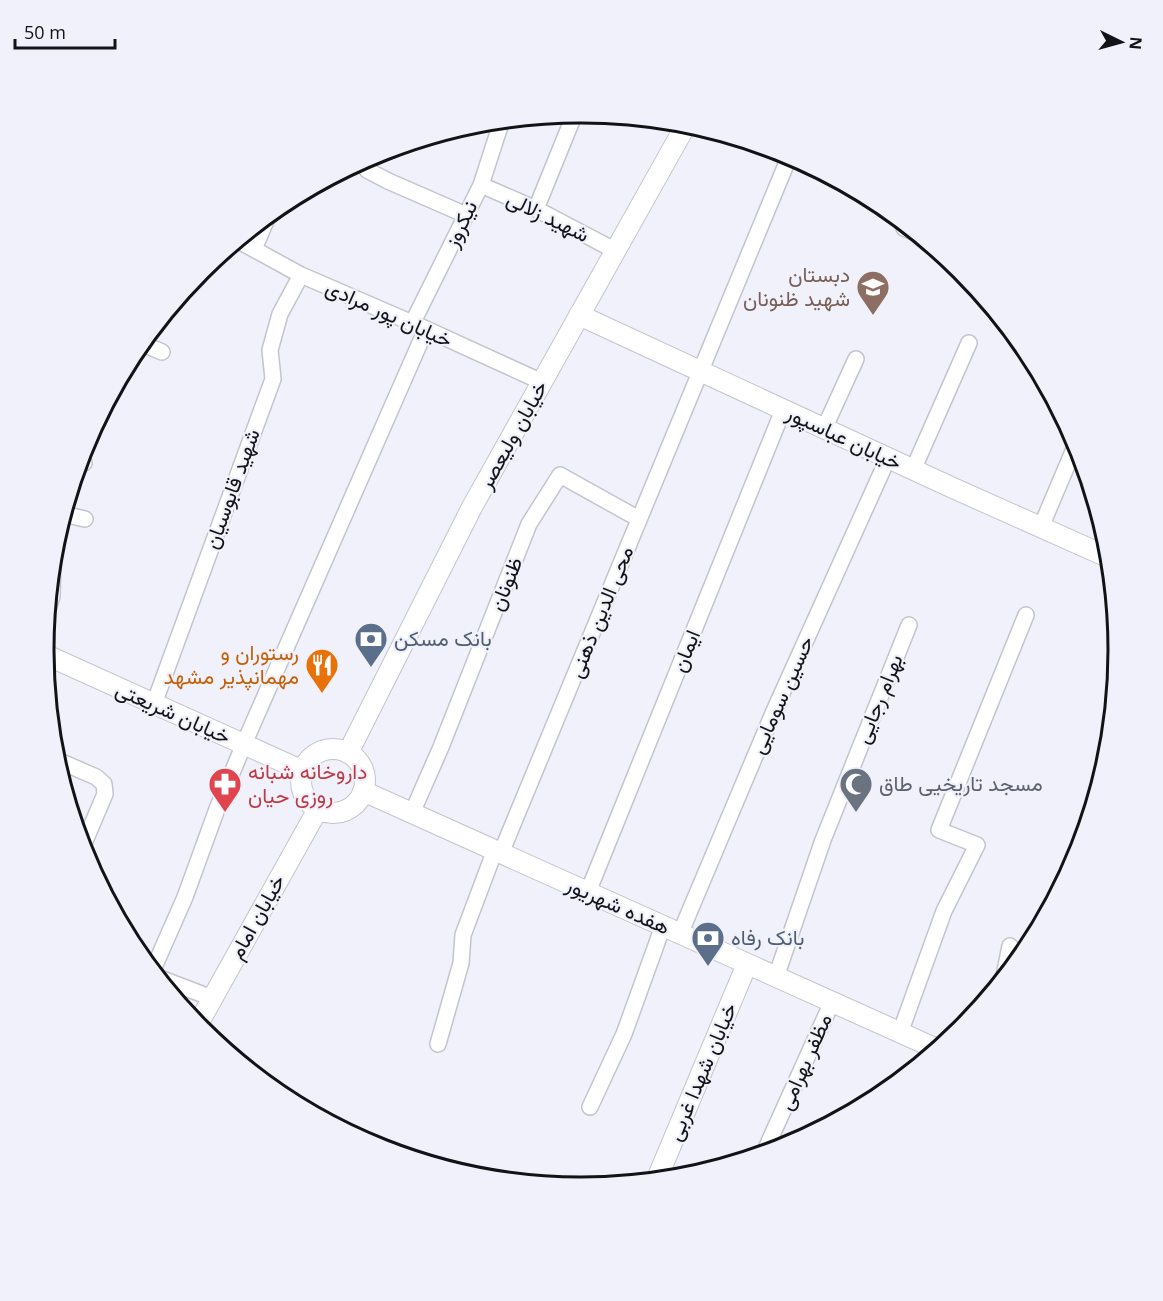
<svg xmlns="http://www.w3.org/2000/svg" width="1163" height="1301" font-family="'Open Sans',Vazirmatn,sans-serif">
	<rect width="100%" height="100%" fill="#f0f1fa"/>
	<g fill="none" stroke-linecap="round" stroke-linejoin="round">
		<defs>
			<path id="minor" d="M363,160L367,170L388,181L466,215
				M481,185L536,209L616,251
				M536,209L575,113
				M905,224L904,228L918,234
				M237,240L301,275L426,329L542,382
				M254,249L269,214
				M412,324L481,185L502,120
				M141,343L162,352
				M97,422H98
				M824,429L856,359
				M79,462L84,463
				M913,470L969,343
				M63,514L85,519
				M1041,527L1077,442
				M48,609L52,596L53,555
				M46,672L51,658
				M154,704L273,379L270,350L280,314L301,275
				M57,760L96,777L104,784L105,794L82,848
				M412,813L441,747L529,524L560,475L639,519
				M501,853L790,155
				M588,892L783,410
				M680,934L774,711L888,458
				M152,972L185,897L217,809L244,744L426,329
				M157,977L212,998
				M776,977L823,840L909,625
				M1003,981L1010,946
				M900,1033L944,911L977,845L939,830L1026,615
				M438,1044L461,963L463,935L495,850
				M590,1107L624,1034L663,926
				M763,1155L832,1002"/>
			<path id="major" d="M579,315L953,488L1110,558
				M44,654L303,771
				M301 781a32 32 0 1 1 64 0a32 32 0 1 1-64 0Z
				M348,753L472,507L687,123
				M363,791L939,1050
				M197,1026L318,809
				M656,1181L747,964"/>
		</defs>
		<!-- minor casing -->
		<use href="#minor" stroke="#c3c5cd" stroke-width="18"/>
		<!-- major casing -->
		<use href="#major" stroke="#c3c5cd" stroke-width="22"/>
		<!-- minor -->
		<use href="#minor" stroke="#fff" stroke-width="15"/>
		<!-- major -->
		<use href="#major" stroke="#fff" stroke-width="20"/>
	</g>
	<!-- icons -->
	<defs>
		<symbol id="school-pin" viewBox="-11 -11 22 30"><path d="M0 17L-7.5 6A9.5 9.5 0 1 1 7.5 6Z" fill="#8d6e63" stroke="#f0f1fa"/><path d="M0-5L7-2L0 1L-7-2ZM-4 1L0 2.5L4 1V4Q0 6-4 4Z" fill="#fff"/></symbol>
		<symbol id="bank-pin" viewBox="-11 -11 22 30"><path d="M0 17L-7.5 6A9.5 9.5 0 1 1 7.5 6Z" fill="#5c6f8a" stroke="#f0f1fa"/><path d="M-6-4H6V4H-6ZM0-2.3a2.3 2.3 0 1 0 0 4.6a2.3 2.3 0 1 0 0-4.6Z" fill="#fff"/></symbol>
		<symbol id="restaurant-pin" viewBox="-11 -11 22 30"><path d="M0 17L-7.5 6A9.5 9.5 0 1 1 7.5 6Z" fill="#e8710a" stroke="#f0f1fa"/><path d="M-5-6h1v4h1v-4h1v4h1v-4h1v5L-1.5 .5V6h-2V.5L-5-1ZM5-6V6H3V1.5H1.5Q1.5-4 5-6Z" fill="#fff"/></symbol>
		<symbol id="pharmacy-pin" viewBox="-11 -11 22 30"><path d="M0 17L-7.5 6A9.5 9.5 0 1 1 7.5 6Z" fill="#e0444e" stroke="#f0f1fa"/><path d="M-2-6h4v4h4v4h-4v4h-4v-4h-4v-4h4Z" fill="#fff"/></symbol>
		<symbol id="mosque-pin" viewBox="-11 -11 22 30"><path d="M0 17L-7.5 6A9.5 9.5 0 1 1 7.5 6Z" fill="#6b7280" stroke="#f0f1fa"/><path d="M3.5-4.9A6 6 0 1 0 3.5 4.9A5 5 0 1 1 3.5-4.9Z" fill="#fff"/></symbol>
	</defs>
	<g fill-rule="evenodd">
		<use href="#school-pin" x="854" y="268" width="38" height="52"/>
		<use href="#bank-pin" x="352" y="620" width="38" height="52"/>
		<use href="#restaurant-pin" x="303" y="646" width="38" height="52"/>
		<use href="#pharmacy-pin" x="206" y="765" width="38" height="52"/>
		<use href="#mosque-pin" x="837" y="765" width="38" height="52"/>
		<use href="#bank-pin" x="689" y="919" width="38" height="52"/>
	</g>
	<g text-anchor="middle" stroke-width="4.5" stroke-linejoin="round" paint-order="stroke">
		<!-- street labels -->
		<g font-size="21" fill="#121316" stroke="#f0f1fa">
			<text transform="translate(548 217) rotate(26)" y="7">شهید زلالی</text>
			<text transform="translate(461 224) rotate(-64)" y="7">نیکروز</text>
			<text transform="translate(389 314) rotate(24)" y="7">خیابان پور مرادی</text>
			<text transform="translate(513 435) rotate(-61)" y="7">خیابان ولیعصر</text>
			<text transform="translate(844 438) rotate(25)" y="7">خیابان عباسپور</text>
			<text transform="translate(232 489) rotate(-70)" y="7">شهید قابوسیان</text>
			<text transform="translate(506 584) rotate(-68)" y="7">ظنونان</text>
			<text transform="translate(601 612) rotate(-68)" y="7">محی الدین ذهنی</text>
			<text transform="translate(686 651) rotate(-68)" y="7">ایمان</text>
			<text transform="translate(782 695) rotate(-66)" y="7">حسین سومایی</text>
			<text transform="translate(879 699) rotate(-68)" y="7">بهرام رجایی</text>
			<text transform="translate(173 713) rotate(24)" y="7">خیابان شریعتی</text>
			<text transform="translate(618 906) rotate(24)" y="7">هفده شهریور</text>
			<text transform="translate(257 917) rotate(-61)" y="7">خیابان امام</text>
			<text transform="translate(805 1062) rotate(-66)" y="7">مظفر بهرامی</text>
			<text transform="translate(702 1072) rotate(-67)" y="7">خیابان شهدا غربی</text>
		</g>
		<!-- education labels -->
		<g font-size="21" fill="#785e54" stroke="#f0f1fa" text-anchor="end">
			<text x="850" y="282">دبستان<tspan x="850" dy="24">شهید ظنونان</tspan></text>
		</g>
		<!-- service labels -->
		<g font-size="21" fill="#4e5e75" stroke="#f0f1fa" text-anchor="start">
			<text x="394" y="646">بانک مسکن</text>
			<text x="731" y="945">بانک رفاه</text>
		</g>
		<!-- food labels -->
		<g font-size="21" fill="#c56008" stroke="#f0f1fa" text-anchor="end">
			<text x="299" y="660">رستوران و<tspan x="299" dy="24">مهمانپذیر مشهد</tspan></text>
		</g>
		<!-- health labels -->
		<g font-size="21" fill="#be3a42" stroke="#f0f1fa" text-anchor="start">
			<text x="248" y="779">داروخانه شبانه<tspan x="248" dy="24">روزی حیان</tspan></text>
		</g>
		<!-- worship labels -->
		<g font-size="21" fill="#5b616d" stroke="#f0f1fa" text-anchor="start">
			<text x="879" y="791">مسجد تاریخیی طاق</text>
		</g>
	</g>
	<!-- crop -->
	<path d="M0 0H1163V1301H0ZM54 650a527 527 0 1 1 1054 0a527 527 0 1 1-1054 0Z" fill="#f0f1fa" fill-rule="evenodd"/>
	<path fill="none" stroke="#121316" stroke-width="3" d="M54 650a527 527 0 1 1 1054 0a527 527 0 1 1-1054 0Z"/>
	<!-- north arrow -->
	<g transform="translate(1121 42) rotate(95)" stroke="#f0f1fa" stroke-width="4.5" paint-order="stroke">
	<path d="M0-4.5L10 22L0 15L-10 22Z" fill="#121316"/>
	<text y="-9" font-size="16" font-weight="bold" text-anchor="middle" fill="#121316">N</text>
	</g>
	<!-- scale -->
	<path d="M15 39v9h100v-9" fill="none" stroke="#121316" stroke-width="3"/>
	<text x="24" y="39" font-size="18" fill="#121316" stroke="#f0f1fa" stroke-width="4.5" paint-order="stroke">50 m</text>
</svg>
